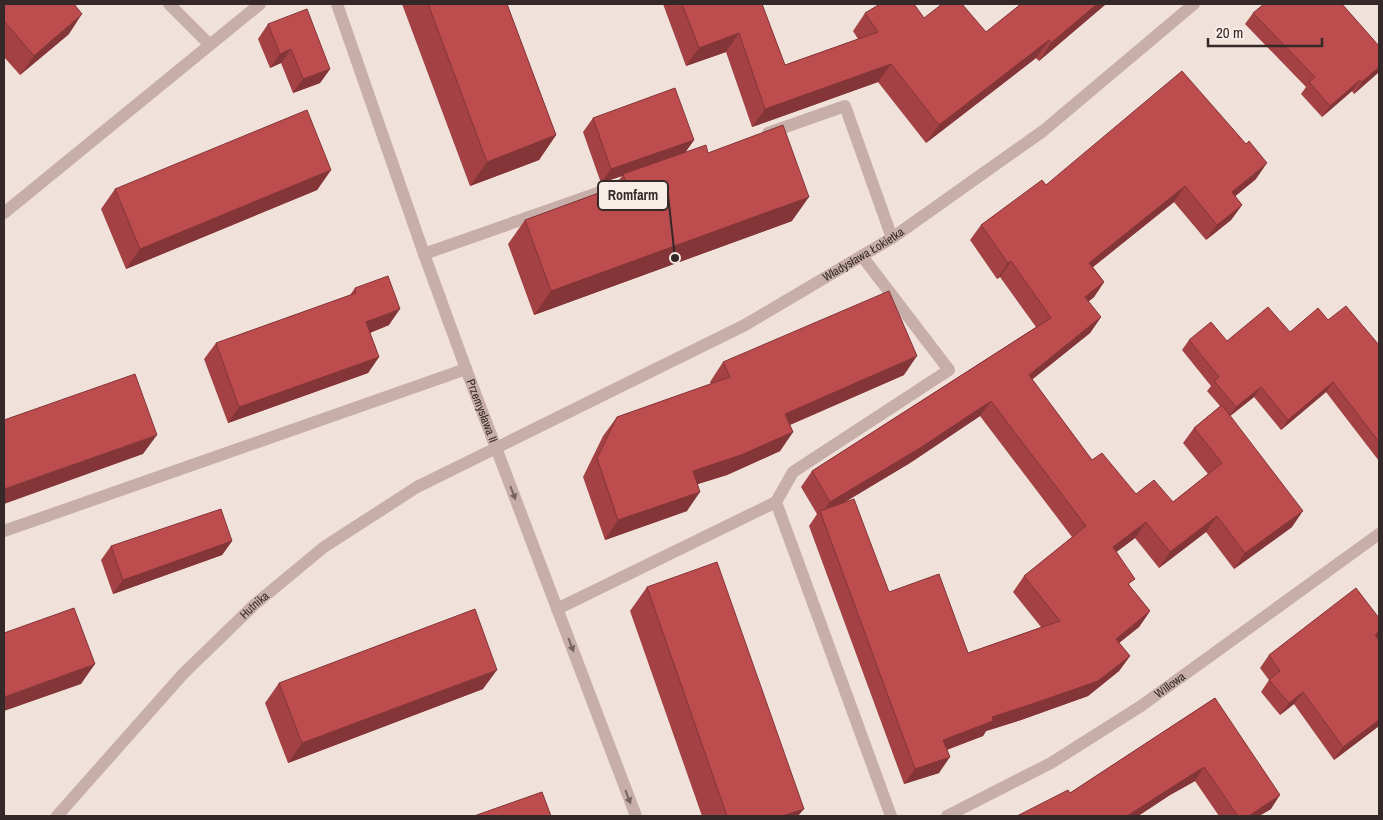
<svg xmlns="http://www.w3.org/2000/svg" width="1383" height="820" font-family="'Archivo Narrow',sans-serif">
	<rect width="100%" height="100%" fill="#f0e1db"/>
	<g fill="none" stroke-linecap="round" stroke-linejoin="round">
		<!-- service -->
		<path stroke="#c7aea8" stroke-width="12" d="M169,4L210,45
			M768,133L845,106L892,238
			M4,213L260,4
			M424,254L626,183
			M776,502L891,816
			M4,531L466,369
			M557,609L776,502L793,472L949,370L862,256"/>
		<!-- minor -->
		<g stroke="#c7aea8" stroke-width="12">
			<path id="s1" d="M337,4L424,254L466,369L636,816"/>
			<path id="s2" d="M57,816L183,674L254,605L324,547L417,487L745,325L892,238L1043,131L1194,4"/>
			<path id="s3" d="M947,816L1051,763L1141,706L1379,534"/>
		</g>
	</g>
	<!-- wall -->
	<path fill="#a34144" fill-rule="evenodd" d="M4,4L69,34L20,75L4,57Z
		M402,4H507L556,135L539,160L470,186Z
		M663,4H762L785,65L858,39L853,31L865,13L924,18L986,32L1021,4H1106L1039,61L1036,58L926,143L878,82L752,127L726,52L686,66Z
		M1253,13L1379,72L1354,94L1352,91L1322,117L1301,94L1306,87L1245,24Z
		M268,24L330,69L320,83L293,93L281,63L270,68L258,39Z
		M593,118L694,140L685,153H708L792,221L534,315L508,244L525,220L614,187L622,176L601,183L583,132Z
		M331,170L317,190L126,269L101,209L115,189Z
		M1256,179L1235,196L1242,205L1231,220L1206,240L1174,202L1093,267L1104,282L1094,297L1088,302L1101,317L1090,333L1032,379L1092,460L1136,494L1173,502L1208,474L1183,443L1194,428L1220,406L1207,391L1211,386L1182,350L1189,340L1227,341L1290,332L1328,320L1379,345V461L1326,392L1281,430L1254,397L1230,416L1292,527L1234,569L1206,532L1159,568L1135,538L1116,552L1130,586L1150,611L1139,627L1119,643L1130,656L1119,671L1088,696L1021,720L986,731L983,736L947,750L939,773L904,784L809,526L817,514L801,487L812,471L1036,327L1000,277L997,279L970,240L981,225L1046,185ZM980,416L1072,537L1024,576L1013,592L1041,627L968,653L889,592L842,503L910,463Z
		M355,288L389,325L370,333L379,357L368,373L228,423L204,359L216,343L350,295Z
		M723,362L904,375L790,425L793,432L780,451L727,475L697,484L687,511L605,540L583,477L603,436L617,417L711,384L710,382Z
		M232,541L222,555L113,594L101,560L111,546Z
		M647,587L798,816H702L630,611Z
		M1379,636L1377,638L1379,726L1334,760L1294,704L1280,715L1261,692L1269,680L1260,668L1269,655Z
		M279,683L483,689L288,763L265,703Z
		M1215,698L1271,809L1259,816H1219L1195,781L1170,795L1138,816H1017L1070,793Z"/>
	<!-- shaded-wall -->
	<path fill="#843537" d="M1097,4H1106L1039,61L1051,43Z
		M82,14L69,34L20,75L34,56Z
		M739,33L726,52L686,66L699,48Z
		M1049,40L1036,58L926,143L939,125Z
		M291,49L281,63L270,68L280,54Z
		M891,64L878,82L752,127L765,109Z
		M1379,67V72L1354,94L1362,82Z
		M330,69L320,83L293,93L303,79Z
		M1360,80L1352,91L1322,117L1330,106Z
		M556,135L539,160L470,186L487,162Z
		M694,140L684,154L623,174L622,176L601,183L611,169Z
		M1267,163L1256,179L1221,208L1232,192Z
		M331,170L317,190L126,269L140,249Z
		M1185,186L1174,202L1078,279L1089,263Z
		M809,197L792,221L534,315L551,291Z
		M1242,205L1231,220L1206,240L1217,225Z
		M1011,261L1000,277L997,279L1008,263Z
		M1104,282L1094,297L1074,313L1085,297Z
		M400,309L389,325L354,339L366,322Z
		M1101,317L1090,333L1018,391L1029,375Z
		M917,356L904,375L771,433L785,414Z
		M379,357L368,373L228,423L239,407Z
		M1333,382L1326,392L1281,430L1288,420Z
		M1261,387L1254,397L1229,417L1236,407Z
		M991,401L980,416L910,463L822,516L821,514L830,502Z
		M793,432L780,451L727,475L679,490L693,471Z
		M157,435L143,454L4,504V489Z
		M700,492L687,511L605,540L618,520Z
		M1303,511L1292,527L1234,569L1245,553Z
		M1217,516L1206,532L1159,568L1170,552Z
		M1146,522L1135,538L1102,563L1113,547Z
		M232,541L222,555L113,594L123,580Z
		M1150,611L1139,627L1105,654L1116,639Z
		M1379,631V636L1377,639L1375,635Z
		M1130,656L1119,671L1088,696L1021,720L986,731L983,736L932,755L943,740L992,717Z
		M95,664L81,684L4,711V697Z
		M497,670L483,689L288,763L302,743Z
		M1303,692L1294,704L1280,715L1289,703Z
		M1379,720V726L1334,760L1343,747Z
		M950,757L939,773L904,784L915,769Z
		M1204,767L1195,781L1170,795L1138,816H1127L1180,782Z
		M1280,795L1271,809L1259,816H1249Z
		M804,809L798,816H782Z"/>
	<!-- building -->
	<path fill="#bd4c4f" stroke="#843537" d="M4,4H74L82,14L34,56L4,21Z
		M428,4H507L556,135L487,162Z
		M682,4H762L785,65L878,32L865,13L880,4H914L924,18L942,4H962L986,32L1021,4H1097L1051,43L1049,40L939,125L891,64L765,109L739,33L699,48Z
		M1264,4H1342L1379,46V67L1362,82L1360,80L1330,106L1309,82L1315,77L1253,13Z
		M307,9L330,69L303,79L291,49L280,54L268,24Z
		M1182,71L1246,144L1249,141L1267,163L1232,192L1242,205L1217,225L1185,186L1089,263L1104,282L1085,297L1101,317L1029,375L1092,460L1102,453L1136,494L1154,480L1173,502L1222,463L1194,428L1222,405L1303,511L1245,553L1217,516L1170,552L1146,522L1113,547L1135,579L1128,584L1150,611L1116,639L1130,656L1098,681L1032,704L992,717L993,721L943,740L950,757L915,769L820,511L854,499L889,592L939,574L968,653L1060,621L1024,576L1086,526L991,401L920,448L830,502L812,471L1051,318L1011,261L1008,263L981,225L1042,180L1046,185Z
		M675,88L694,140L611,169L593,118Z
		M307,110L331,170L140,249L115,189Z
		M783,125L809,197L551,291L525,220L626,183L623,174L706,145L708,153Z
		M388,276L400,309L366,322L379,357L239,407L216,343L356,293L355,288Z
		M889,291L917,356L785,414L793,432L741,455L693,471L700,492L618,520L597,458L617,417L730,377L723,362Z
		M1346,306L1379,345V442L1333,382L1288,420L1261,387L1236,407L1214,381L1219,377L1189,340L1211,322L1227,341L1268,307L1290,332L1318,308L1328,320Z
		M135,374L157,435L4,489V420Z
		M221,509L232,541L123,580L111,546Z
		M717,562L804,809L782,816H727L647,587Z
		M1356,588L1379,618V631L1375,635L1379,641V720L1343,747L1303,692L1289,703L1269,680L1280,671L1269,655Z
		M74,608L95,664L4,697V633Z
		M475,609L497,670L302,743L279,683Z
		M1215,698L1280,795L1249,816H1238L1204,767L1180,782L1127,816H1017L1068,790L1070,793Z
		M542,792L551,816H474Z"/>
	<!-- one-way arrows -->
	<defs><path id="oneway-solid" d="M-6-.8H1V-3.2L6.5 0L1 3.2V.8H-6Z" transform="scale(1.25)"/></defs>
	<g fill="#766462">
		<use href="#oneway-solid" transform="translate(513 493) rotate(69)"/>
		<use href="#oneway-solid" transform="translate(571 645) rotate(69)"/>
		<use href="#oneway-solid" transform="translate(628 797) rotate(69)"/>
	</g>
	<g text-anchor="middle" stroke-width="5" stroke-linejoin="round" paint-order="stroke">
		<!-- street labels -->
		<g font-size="12" fill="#342828" stroke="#f8ece7">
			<text dy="4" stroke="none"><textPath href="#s2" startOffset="994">Władysława Łokietka</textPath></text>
			<text dy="4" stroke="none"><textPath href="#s1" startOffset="432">Przemysława II</textPath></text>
			<text dy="4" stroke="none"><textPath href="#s2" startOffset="289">Hutnika</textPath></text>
			<text dy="4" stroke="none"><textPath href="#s3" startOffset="259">Willowa</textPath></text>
		</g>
	</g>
	<!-- callouts -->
	<path fill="none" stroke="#342828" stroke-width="2" d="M675 258L668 195"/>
	<circle fill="#342828" stroke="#f8ece7" stroke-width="2" cx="675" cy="258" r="5"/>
	<rect fill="#f8ece7" stroke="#342828" stroke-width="2" x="598" y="181" width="70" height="29" rx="5"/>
	<g font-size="14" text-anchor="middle" font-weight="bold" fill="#342828">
		<text x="633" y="200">Romfarm</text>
	</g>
	<!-- border -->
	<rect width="1383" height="820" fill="none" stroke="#342828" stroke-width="10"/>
	<!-- scale -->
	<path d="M1208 38v8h114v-8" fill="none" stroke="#342828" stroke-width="2.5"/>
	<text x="1216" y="38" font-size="15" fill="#342828" stroke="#f8ece7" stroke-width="4" paint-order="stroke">20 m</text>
</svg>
